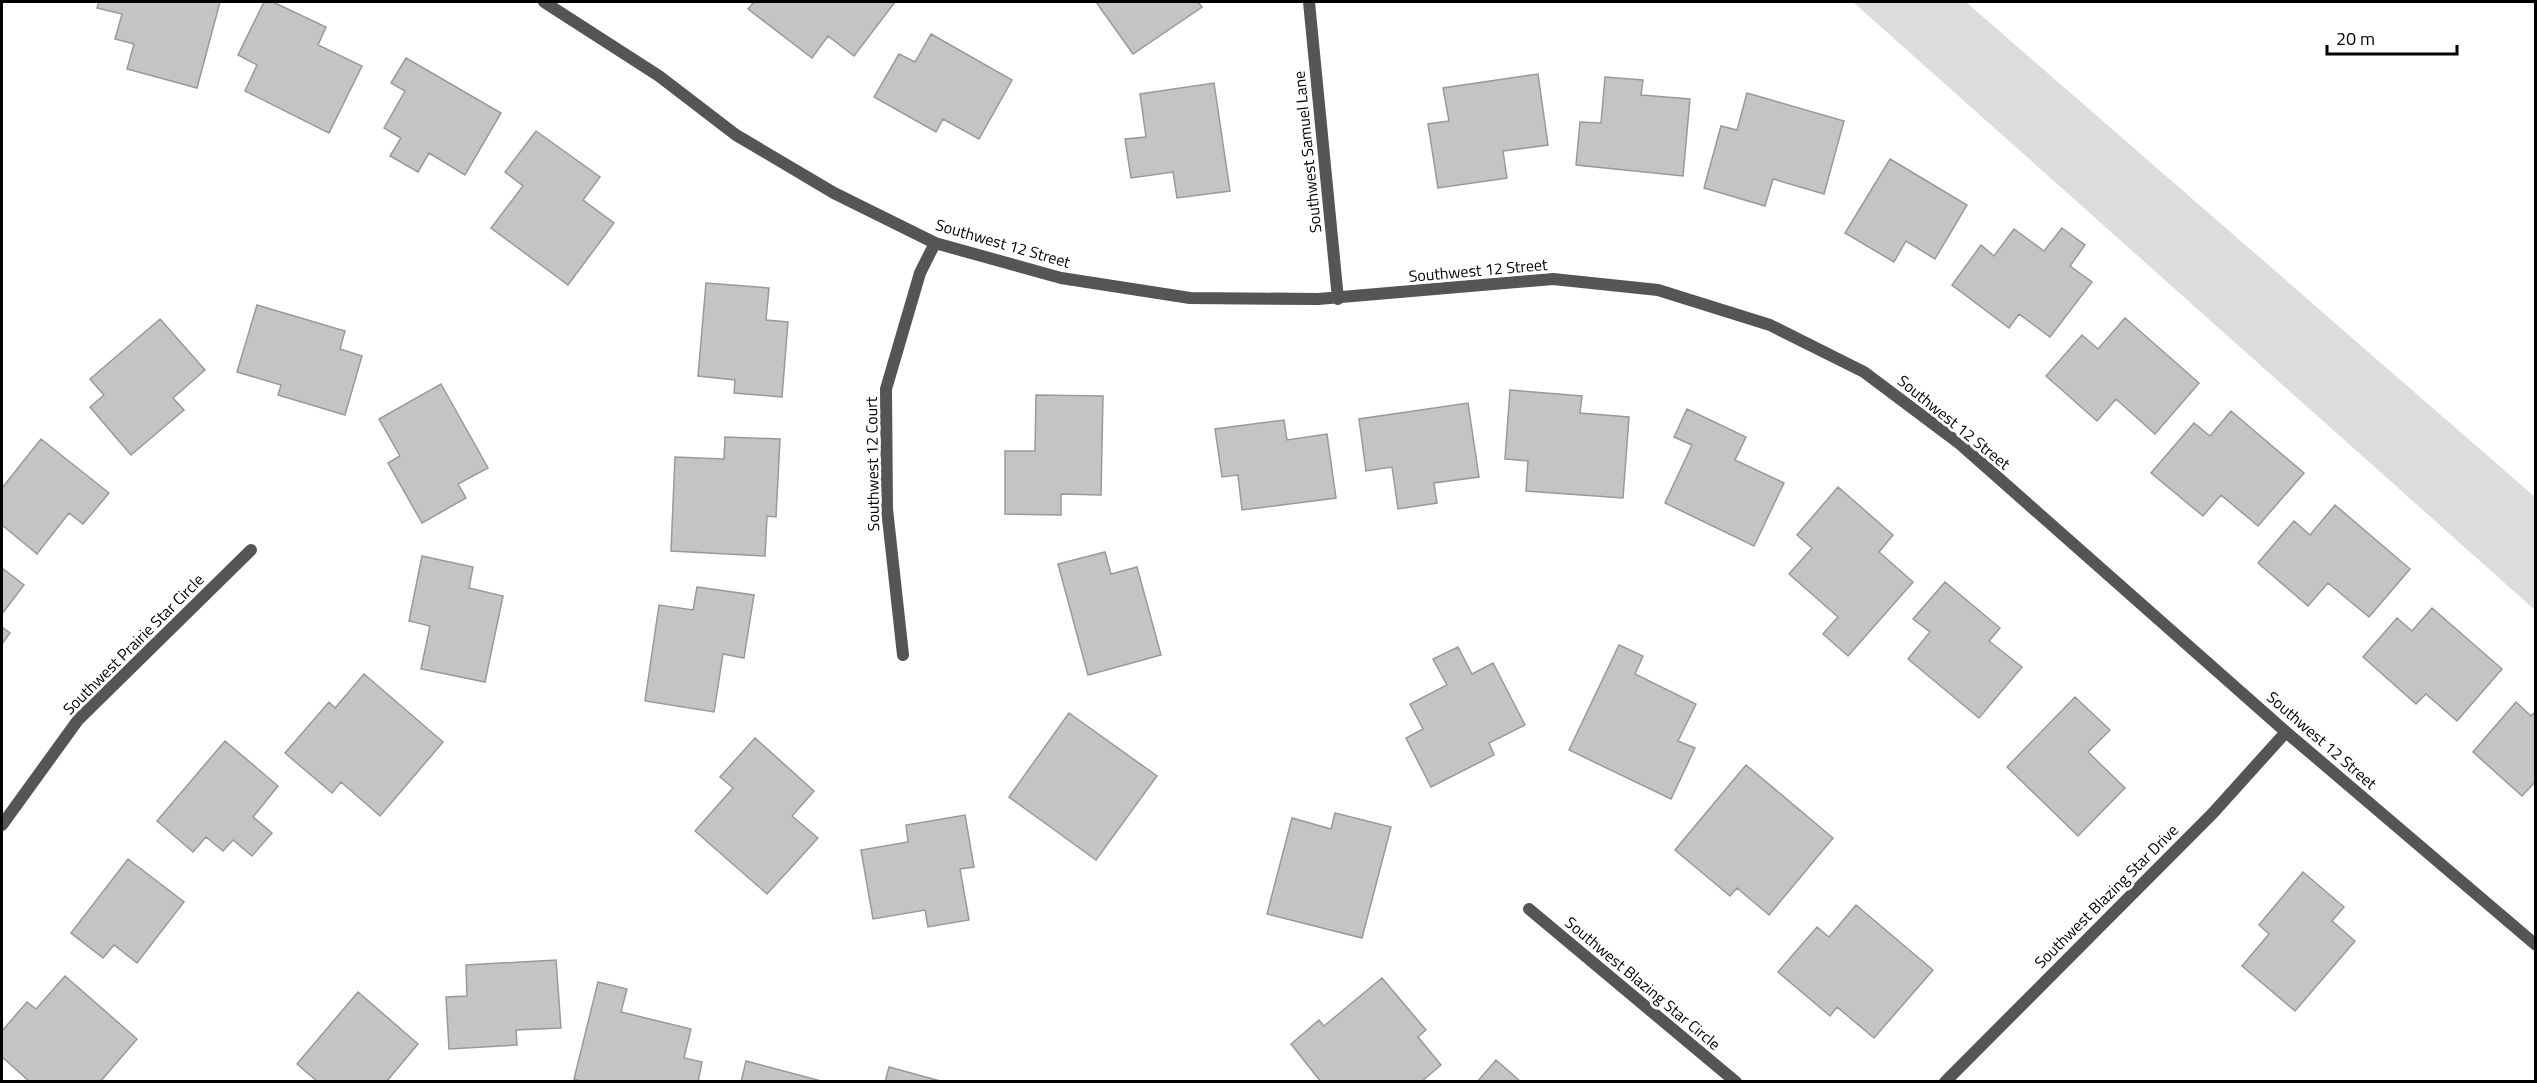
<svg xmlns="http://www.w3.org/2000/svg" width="2537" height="1083" font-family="'Titillium Web',sans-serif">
	<rect width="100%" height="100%" fill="#fff"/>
	<!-- green -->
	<path fill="#dcdcdc" d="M1853,2H1966L2535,497V610Z"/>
	<!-- building -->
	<path fill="#c4c4c4" stroke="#999" stroke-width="1.5" d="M99,2H220L197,88L127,69L134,44L115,39L122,14L97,8Z
		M264,2H273L326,27L318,45L362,66L329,133L245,91L257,65L238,55Z
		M754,2H895L854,56L828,36L812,58L748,9Z
		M1096,2H1198L1202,7L1133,54Z
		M931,34L1012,80L979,139L943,119L936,132L874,97L899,54L915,62Z
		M406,58L501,113L465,175L429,153L418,172L390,156L401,138L384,128L405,91L391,83Z
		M1538,74L1548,145L1503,151L1507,178L1438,188L1428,124L1449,121L1443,88Z
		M1605,77L1643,80L1641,95L1690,99L1683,176L1576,165L1580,122L1601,123Z
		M1214,83L1230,191L1177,198L1173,172L1131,178L1125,139L1146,137L1140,94Z
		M1747,93L1844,121L1824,194L1773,179L1765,206L1704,188L1721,126L1737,130Z
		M536,131L600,177L583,200L614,223L568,285L491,228L523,186L505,172Z
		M1890,159L1967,205L1935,259L1906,241L1894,262L1845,233Z
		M2062,228L2085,245L2070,266L2092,282L2050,337L2019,314L2009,328L1952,285L1981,245L1994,256L2014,229L2044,251Z
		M706,283L769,288L766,320L788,322L782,397L734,393L735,380L698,376Z
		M257,305L345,331L340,349L362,356L345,415L278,395L281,385L237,372Z
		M2125,318L2199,383L2155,434L2116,399L2097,421L2046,376L2082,335L2098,349Z
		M160,319L205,370L173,398L184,410L131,455L90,407L104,395L90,379Z
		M441,384L488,468L458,484L466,498L422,523L388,463L400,456L379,419Z
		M1510,390L1582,396L1580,413L1629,417L1623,498L1526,491L1528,461L1505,459Z
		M1036,395L1103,396L1101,495L1061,494V515L1005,514V451H1035Z
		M1468,403L1479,477L1434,483L1437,503L1398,509L1392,467L1366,471L1359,419Z
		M1687,409L1746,437L1735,460L1784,483L1754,546L1665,503L1692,445L1674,437Z
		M2231,411L2304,473L2258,526L2221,495L2203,516L2151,473L2194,423L2210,436Z
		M1284,420L1287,440L1327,434L1336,498L1242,510L1238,475L1222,477L1215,429Z
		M725,437L780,439L776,517L767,516L765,556L671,551L675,457L724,459Z
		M41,439L109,493L83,524L69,513L37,554L2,525V488Z
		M1838,487L1893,535L1879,552L1913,582L1848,656L1823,634L1838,617L1789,574L1812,548L1797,535Z
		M2335,505L2410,569L2369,617L2328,583L2308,606L2258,563L2294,521L2310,535Z
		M1105,552L1111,574L1137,567L1161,655L1088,675L1058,564Z
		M422,556L473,567L469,588L503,596L485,682L421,669L430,626L409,621Z
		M2,568L24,585L2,614Z
		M1945,582L2000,628L1989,641L2022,667L1979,718L1908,659L1930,632L1913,619Z
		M697,587L754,595L744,658L723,654L714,712L645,701L659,605L693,610Z
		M2432,608L2502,669L2457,721L2426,694L2416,704L2363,657L2397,618L2412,631Z
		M2,627L10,633L2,644Z
		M1619,645L1643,656L1635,674L1696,704L1678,741L1695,748L1671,799L1569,750Z
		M1458,647L1472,674L1493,663L1525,725L1489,743L1494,755L1431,787L1406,738L1423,729L1410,704L1447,685L1433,659Z
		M364,674L443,742L380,816L341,782L332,793L285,753L329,702L335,708Z
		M2075,697L2110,730L2088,752L2125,788L2078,836L2007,767Z
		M2516,702L2531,716L2536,711V781L2522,796L2473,752Z
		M1069,713L1157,776L1096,860L1009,797Z
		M755,738L814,791L792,816L818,838L767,894L695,831L733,788L720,777Z
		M225,741L278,786L253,817L272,833L252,856L233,840L223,851L206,837L193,852L157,821Z
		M1746,765L1833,838L1769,915L1737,888L1730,896L1675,850Z
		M1335,813L1391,827L1362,938L1267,914L1292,818L1331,829Z
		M965,815L974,867L960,869L969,920L928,927L925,910L873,919L861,850L908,842L906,825Z
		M128,859L184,902L137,963L114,945L103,958L71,933Z
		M2303,872L2344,907L2332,921L2355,941L2295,1011L2242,966L2269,934L2259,925Z
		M1856,905L1933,970L1874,1038L1837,1007L1830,1016L1778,972L1817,927L1829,937Z
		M556,960L561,1028L516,1030L517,1045L449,1049L446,997L467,996L466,965Z
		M65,976L137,1039L100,1082H30L2,1057V1031L27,1002L36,1009Z
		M1382,978L1426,1030L1418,1037L1441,1065L1421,1082H1321L1291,1044L1319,1020L1324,1026Z
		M598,982L627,989L621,1012L691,1029L684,1058L702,1062L698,1082H583L574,1079Z
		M358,992L418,1044L386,1082H318L297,1064Z
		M1496,1060L1521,1082H1477Z
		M746,1061L825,1082H741Z
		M889,1067L944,1082H885Z"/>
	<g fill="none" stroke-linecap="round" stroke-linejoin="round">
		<!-- minor -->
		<path stroke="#555" stroke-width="12" d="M544,2L659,76L736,135L834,193L935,243L1061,278L1190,298L1318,299L1553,279L1658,290L1770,325L1864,372L1960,444L2286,732L2536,945
			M1309,2L1338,299
			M903,655L887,509L886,389L920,273L935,243
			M2,825L78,720L251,550
			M1529,909L1736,1082
			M1945,1082L2213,813L2286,732"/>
	</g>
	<g text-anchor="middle" stroke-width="6" stroke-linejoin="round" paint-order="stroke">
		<!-- street labels -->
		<g font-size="16" fill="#000" stroke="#fff">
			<text transform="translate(1307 152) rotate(-96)" y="6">Southwest Samuel Lane</text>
			<text transform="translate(1003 243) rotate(16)" y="6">Southwest 12 Street</text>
			<text transform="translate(1478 270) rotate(-5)" y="6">Southwest 12 Street</text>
			<text transform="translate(1954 422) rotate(39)" y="6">Southwest 12 Street</text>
			<text transform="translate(872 464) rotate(-91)" y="6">Southwest 12 Court</text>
			<text transform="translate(133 644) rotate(-45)" y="6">Southwest Prairie Star Circle</text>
			<text transform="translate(2322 740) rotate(41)" y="6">Southwest 12 Street</text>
			<text transform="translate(2106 896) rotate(-45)" y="6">Southwest Blazing Star Drive</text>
			<text transform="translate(1643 983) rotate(40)" y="6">Southwest Blazing Star Circle</text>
		</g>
	</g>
	<!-- border -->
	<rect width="2537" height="1083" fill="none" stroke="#000000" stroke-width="6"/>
	<!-- scale -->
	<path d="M2327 45v9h130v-9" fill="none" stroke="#000000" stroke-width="3"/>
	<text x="2336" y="45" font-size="18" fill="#000000" stroke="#ffffff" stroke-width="4.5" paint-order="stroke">20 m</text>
</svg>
